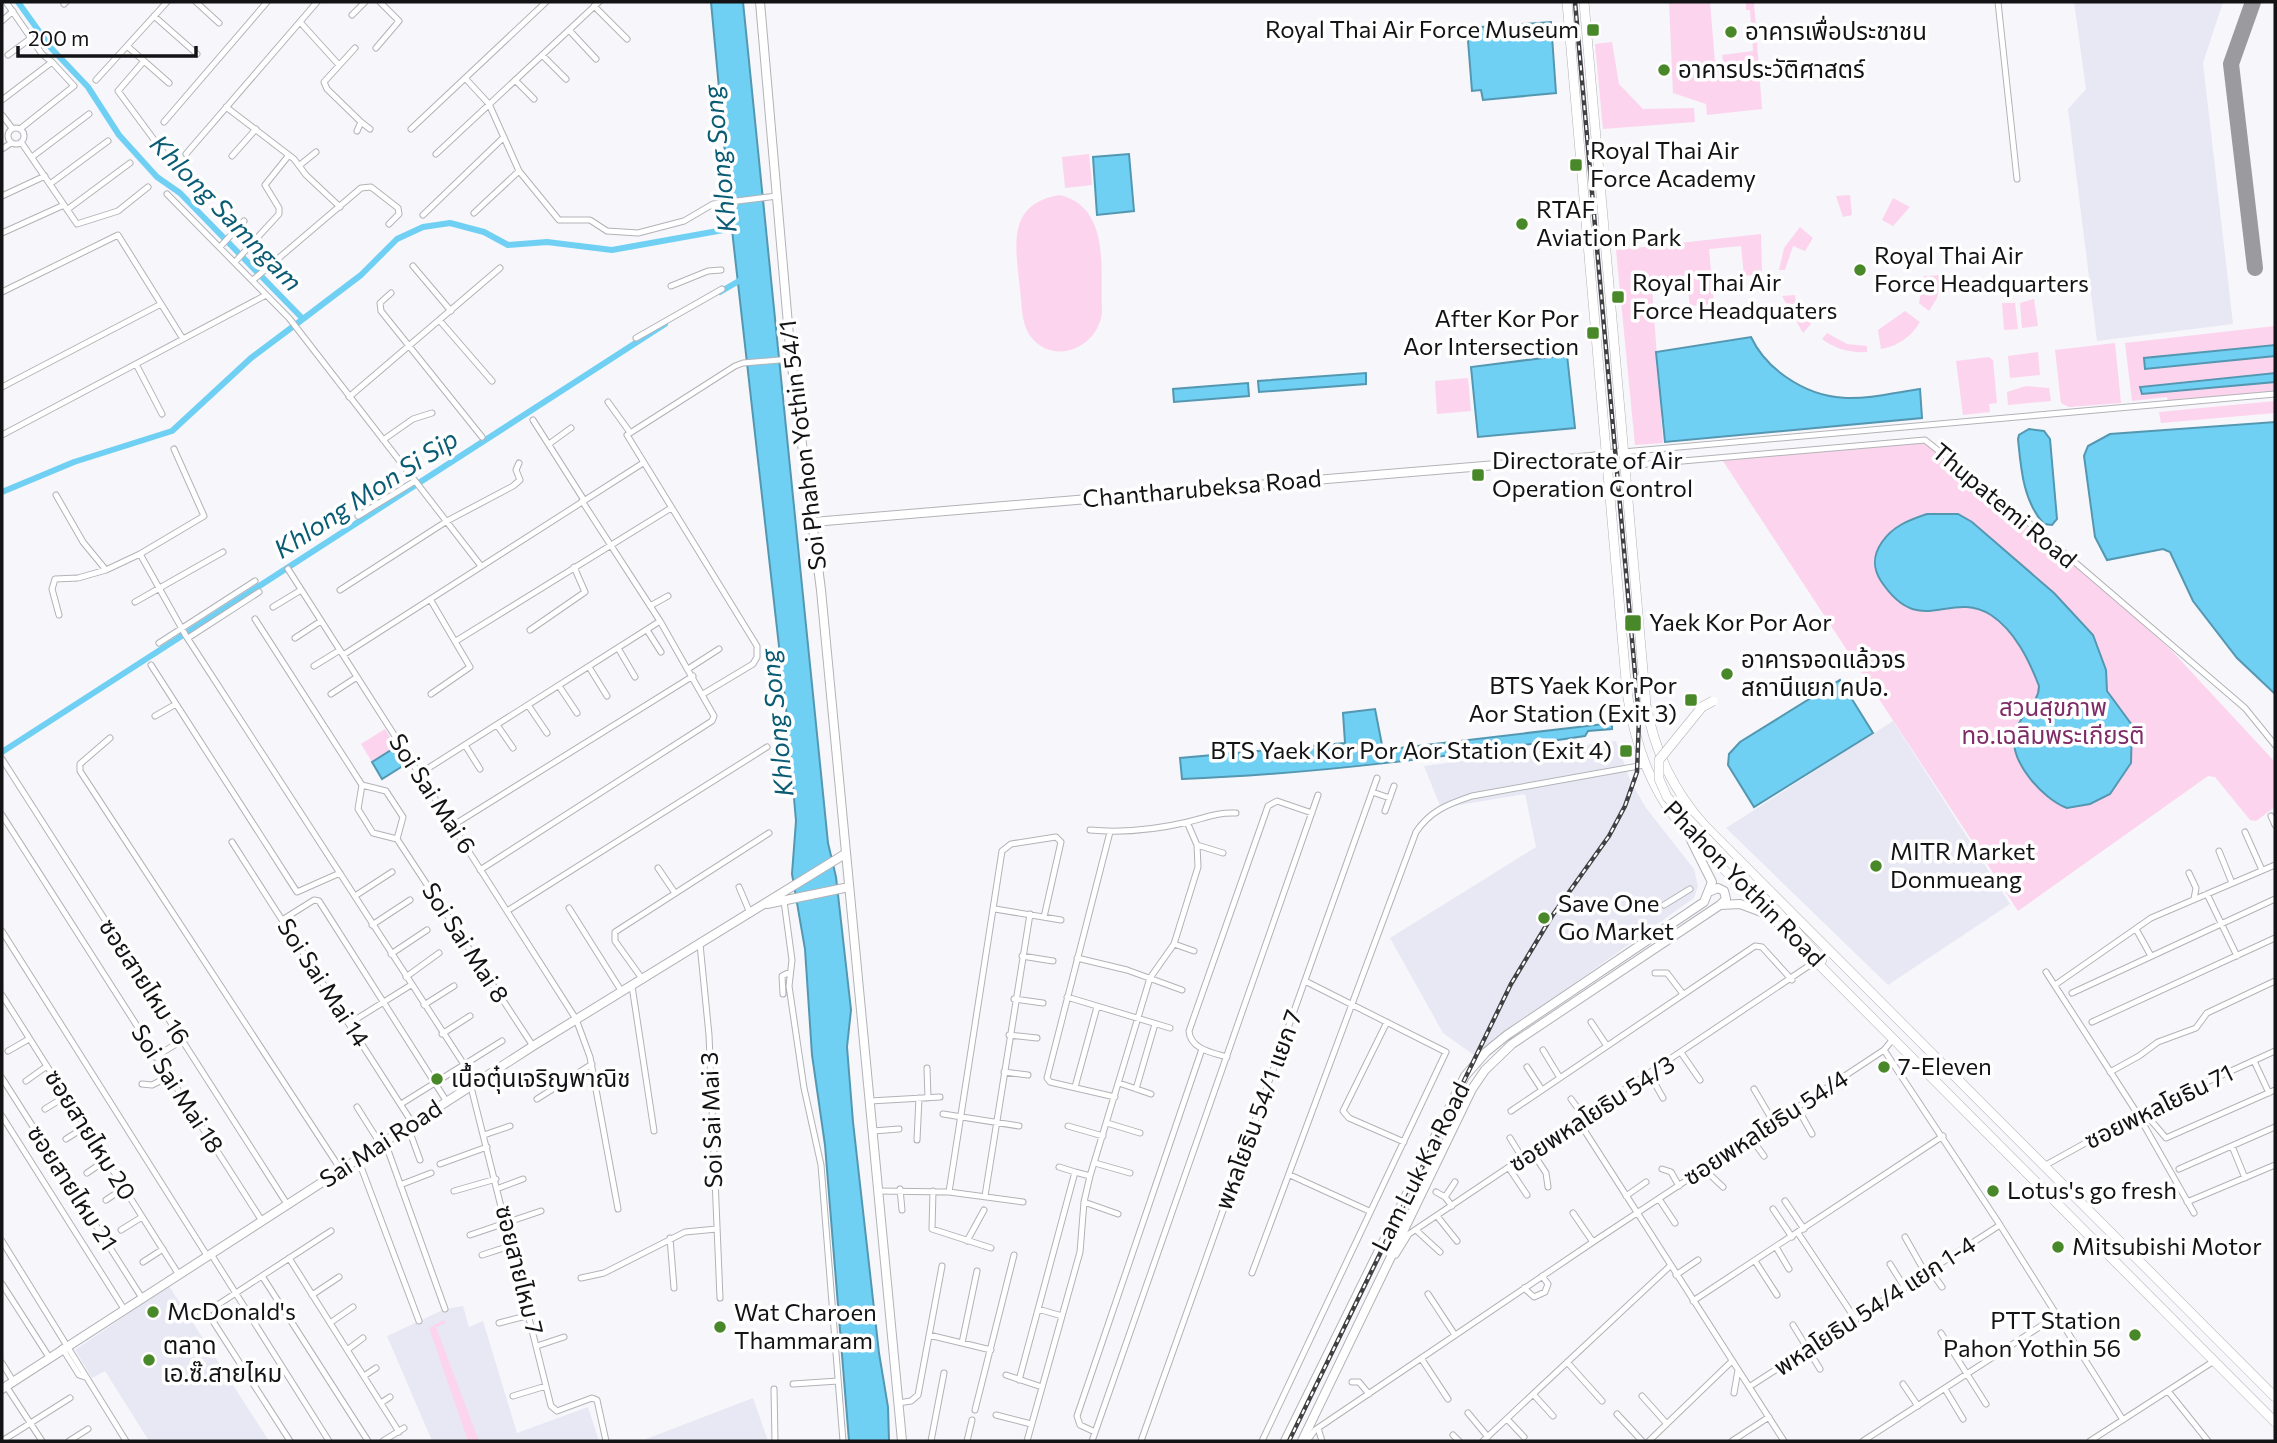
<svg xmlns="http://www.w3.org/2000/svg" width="2277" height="1443" font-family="Commissioner,'Noto Sans Thai',sans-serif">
	<rect width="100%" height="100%" fill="#f6f6fb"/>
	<!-- built -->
	<path fill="#e7e8f3" d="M2074,2H2223L2203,63L2233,324L2097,341L2068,109L2086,89Z
		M1893,721L2010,904L1888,985L1726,828Z
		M1616,741L1631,782L1646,808L1694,869L1698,886L1694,898L1474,1055L1443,1033L1390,938L1536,847L1525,794L1441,808L1424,766Z
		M169,1286L202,1337L269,1441H149L105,1371L92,1378L75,1350Z
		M463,1306L469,1327L483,1321L517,1433L588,1407L599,1441H432L387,1336L445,1309Z
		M753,1398L768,1441H641Z"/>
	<!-- green -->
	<path fill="#fdd4ed" d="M1669,2H1710L1715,63L1723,61L1722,55L1753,51L1750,10H1746V2H1754L1762,109L1707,115L1706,104L1673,93Z
		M1612,42L1619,84L1643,109L1694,108L1695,122L1603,129L1595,44Z
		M1089,154L1092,185L1065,188L1062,157Z
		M1060,195C1111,208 1100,270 1102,312C1099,346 1055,367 1031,337C1021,324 1022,304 1020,289C1016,248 1005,204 1060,195Z
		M1850,195L1852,215L1843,217L1836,196Z
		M1893,198L1910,207L1893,226L1882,220Z
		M1800,227L1813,238L1805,251L1793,246L1785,270H1779L1784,248Z
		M1761,234L1762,274L1744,276L1741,246L1709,249L1714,304L1690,306L1687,283L1652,286L1663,443L1635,445L1616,250Z
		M1942,275L1937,298L1929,311L1919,303L1924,276Z
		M1795,295L1796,303L1811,324L1803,333L1782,296Z
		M2034,299L2038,326L2022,328L2020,303Z
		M2002,303H2015L2018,329L2004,330Z
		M1905,311L1920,322C1911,337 1898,346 1881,349L1878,330Z
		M2275,326V393L2168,403L2167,397L2132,401L2125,343Z
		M1827,333L1847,344L1867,346V352C1850,353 1835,349 1822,339Z
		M2115,343L2121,403L2069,407L2061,403L2055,350Z
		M2038,352L2040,375L2010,378L2008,356Z
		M1989,357L1993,360L1997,403L1989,404L1990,412L1963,415L1956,361Z
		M1468,378L1471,411L1437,414L1435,381Z
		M2026,386L2049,388L2051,401L2008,405L2007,392Z
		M2275,401V413L2161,423L2159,412Z
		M1925,440L2115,599L2172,651L2275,762V807L2256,821L2250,820L2215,777L2208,776L2018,911L1721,458Z
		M385,729L396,747L372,762L361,744Z
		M444,1320L446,1323L436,1327L479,1441H468L429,1328Z"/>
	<!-- water -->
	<path fill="#70d0f4" stroke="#5497b1" stroke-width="2" d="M711,2H743L828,843L836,877L851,1010L847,1047L853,1122L879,1353L888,1407L889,1441H849L825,1145L812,1055L805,949L792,874L796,821L787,717L733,239Z
		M1551,22L1556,93L1483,100L1481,90L1472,91L1467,28Z
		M1129,154L1134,211L1097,215L1093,157Z
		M1751,337C1759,354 1770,366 1786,377C1832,409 1869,397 1920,389L1922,418L1665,442L1656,352Z
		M2275,345V356L2145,369L2144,358Z
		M1567,355L1575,428L1478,437L1471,367Z
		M1366,373V384L1259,392L1258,381Z
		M2275,373V382L2142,394L2140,387Z
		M1248,383L1249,396L1174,402L1173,389Z
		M2275,422V694L2237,658L2193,601L2170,552L2163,549L2107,560L2095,537L2084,456L2088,446L2110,434Z
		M2029,429L2044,431L2050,439L2057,519L2052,525L2044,524C2023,501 2021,469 2018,439L2019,435Z
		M1927,514H1958L1972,522L2054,593L2093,635L2106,670L2107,691L2132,725L2131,763L2110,794L2090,804L2067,808C2043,799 2008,761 2015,733C2019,714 2039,705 2039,686C2029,660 2015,631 1991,615C1949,589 1920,640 1881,581C1872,567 1873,555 1882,542C1893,526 1909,520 1927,514Z
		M1840,680L1873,733L1754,807L1728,765L1729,754L1740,742Z
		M1375,709L1383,750L1612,723V729L1588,731L1585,736C1452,756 1318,774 1182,779L1180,758L1345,743L1343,713Z
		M396,747L406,764L382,779L372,762Z"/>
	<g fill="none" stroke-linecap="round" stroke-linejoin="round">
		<!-- canal -->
		<path stroke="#70d0f4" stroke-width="6" d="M18,2L51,48L88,87L119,135L157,177L180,193L303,319L361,275L397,239L423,227L450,223L484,232L508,245L547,242L612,250L740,227
			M720,292L744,278
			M2,492L74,462L172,431L251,358L303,319
			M2,752L665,324"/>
		<!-- taxiway -->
		<path stroke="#9b9b9f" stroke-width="16" d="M2253,2L2231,64L2255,268"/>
		<defs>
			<path id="street" d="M196,2L219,23
				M1998,2L2017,179
				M64,4L66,2
				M594,6L627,39
				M352,15L365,2
				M154,16L197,54
				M2,21L13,11
				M300,22L339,65
				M569,30L596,59
				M127,46L169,83
				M355,48L324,82L327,89L361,122L357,131
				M376,48L399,21L380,2
				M8,55L31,38
				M542,55L566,79
				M144,61L118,91L175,168
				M465,78L489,104L519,171L559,220H590L607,231L638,233L684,221L713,204L777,196
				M96,80L167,2
				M515,80L534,99
				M2,100L52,62L42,54L6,2
				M226,107L294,159L306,175L340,207
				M2,115L12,128
				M164,122L267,2
				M361,122L370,129
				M8 136a8 8 0 1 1 16 0a8 8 0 1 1-16 0Z
				M20,129L74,86L52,62
				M411,129L546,2
				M21,142L77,224L118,211L148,187
				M2,149L11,143
				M186,154L317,2
				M436,154L599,2
				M232,156L256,129
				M32,157L89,114
				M300,165L316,152
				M50,184L108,141
				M167,194L289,318L481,566
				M2,196L45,176
				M68,209L130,163
				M474,213L519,171
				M423,215L504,137
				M2,233L64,205
				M220,247L244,221
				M235,262L279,214V208L265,185L289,155
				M413,266L451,311
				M253,280L361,188L371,187L398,208L399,214L389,224
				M671,286L708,271L721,270
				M2,292L118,235L183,339
				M391,293L380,303L381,311L482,437
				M440,321L492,381
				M636,338L722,289
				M136,364L162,414
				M2,387L161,304
				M349,397L500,268
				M608,402L629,431
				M533,420L584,500
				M2,435L266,295
				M383,440L413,419L432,413
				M549,444L571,428
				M1623,452L2275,394
				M1625,466L1925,440L2028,522L2245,708L2275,745
				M56,495L83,542L106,570L140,554L204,516L174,449
				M358,516L415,481
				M140,554L186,636L476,1083
				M288,569L576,1019L590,1057L618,1209
				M340,590L447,521L513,486L520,480L516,470L519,463
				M430,599L470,667L431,694
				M135,602L223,552
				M650,606L668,596
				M273,607L301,590
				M59,615L52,589L55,579L78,578L106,570
				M255,619L362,785L386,791L403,817L397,839
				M530,630L585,592L574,567
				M647,630L661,652
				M188,638L259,592
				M295,638L321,621
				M456,641L671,508
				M159,643L255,581
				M618,648L635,677
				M343,655L643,463
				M151,665L297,892L340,873
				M314,666L340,650
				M589,667L607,696
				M688,669L719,649
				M559,686L577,713
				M331,694L357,677
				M703,694L753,664L757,657V646L627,435L735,366L743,363L791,359
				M528,705L547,733
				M155,716L176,704
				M497,725L513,748
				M110,738L80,764V771L341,1170
				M465,745L480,769
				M2,759L287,1204
				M419,774L657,623
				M362,785L358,809L373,833L397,839L533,1046
				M1372,792L1390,798
				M1385,811L1394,786
				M2,815L262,1221
				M2271,816L2275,825
				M452,826L693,676
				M1090,830C1121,833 1158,829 1188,822C1205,818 1218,812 1236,813
				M1110,832L1047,1078L1050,1082L1115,1097
				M2245,832L2262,870
				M232,842L413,1124
				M1197,845L1223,853
				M2219,851L2232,883
				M658,868L675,893
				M480,870L712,721L714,716L660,621L582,501
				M2189,873L2196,888L2194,899
				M739,887L750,913
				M2207,894L2237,956
				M355,896L392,872
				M784,901L792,960L789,986L804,1088L821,1165L843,1441
				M1664,905L1690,889
				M569,908L622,992
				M995,909L1061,920
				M507,911L767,747
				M282,920L314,900L319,901L447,1102
				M372,925L410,900
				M2136,929L2151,956
				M2,931L208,1257
				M700,944L709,1035L720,1298
				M1174,944L1194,951
				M391,954L427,930
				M1022,956L1053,961
				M1077,958L1127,970L1182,990
				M2046,972L2137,1113L2194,1213
				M1655,973H1667L1683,994
				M406,977L439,953
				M643,980L615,941V932L769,833
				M2055,985L2151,918L2275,865
				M632,986L654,1131
				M2072,993L2275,899
				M783,994L782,976L790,972
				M2,995L179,1275
				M1067,997L1170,1028
				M1014,999L1043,1003
				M424,1005L454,986
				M1387,1022L1343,1111L1349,1118L1404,1142
				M1591,1022L1607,1046
				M2092,1022L2275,938
				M350,1023L411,985
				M442,1034L470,1016
				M1009,1035L1037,1038
				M1543,1050L1560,1078
				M1884,1050L2000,1225L2123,1420
				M8,1051L29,1039
				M1682,1054L1700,1080
				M155,1057L181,1041
				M1227,1057C1213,1053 1190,1049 1189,1031L1268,806L1277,801L1312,813
				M2254,1061L2269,1093
				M1527,1067L1542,1090
				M927,1068L928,1098
				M1004,1072L1028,1075
				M2110,1072L2139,1056L2158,1042L2196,1028L2207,1013L2275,981
				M1650,1075L1663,1098
				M2,1078L142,1298
				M26,1081L47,1066
				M1119,1083L1151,1094
				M142,1084L152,1085L168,1077
				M471,1087L551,1406L557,1411L592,1398L597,1400L606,1441
				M1075,1087L1097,1007
				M1136,1089L1155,1024
				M1754,1089L1774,1123
				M537,1099L592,1064
				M1571,1099L1585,1118
				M870,1101L940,1097
				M401,1104L502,1041
				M357,1107L381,1145
				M1797,1107L1812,1134
				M45,1109L66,1096
				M1511,1111L1755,946L1762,947L1792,980
				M2143,1111L2166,1138L2275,1090
				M943,1114L1019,1126
				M2,1116L124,1309
				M1579,1122L1784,1441
				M1107,1123L1140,1133
				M1068,1126L1103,1136
				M408,1127L420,1160
				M873,1131L899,1129
				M484,1135L510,1126
				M1510,1138L1523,1159
				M1751,1138L1764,1156
				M66,1139L85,1127
				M917,1140L919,1098
				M385,1142L445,1309
				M2232,1146L2245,1178
				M1533,1153L1546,1173L1548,1187
				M358,1159L419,1321
				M1095,1163L1130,1173
				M440,1164L487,1147
				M2044,1166L2143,1111L2275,1051
				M1059,1167L1075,1172
				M1509,1168L1527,1195
				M1662,1169L1671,1172L1679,1186
				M1704,1169L1723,1187
				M2179,1169L2275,1127
				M87,1173L106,1160
				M1290,1175L1369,1211
				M400,1185L431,1173
				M499,1188L523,1179
				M900,1189L902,1210
				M454,1191L496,1179
				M878,1191L949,1192L1023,1202
				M933,1191L932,1229L991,1248
				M949,1192L1002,851L1011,844L1056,837L1061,842L1044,917
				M1436,1192L1445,1197L1452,1206
				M985,1196L1030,914
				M1626,1196L1646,1182
				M1445,1197L1455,1182
				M1659,1199L1675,1223
				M106,1200L124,1188
				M1785,1201L1804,1229
				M1084,1202L1118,1214
				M2187,1202L2275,1165
				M1773,1209L1792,1237
				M1573,1213L1593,1242
				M1437,1216L1457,1241
				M121,1230L142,1217
				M1416,1230L1440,1252
				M1798,1233L1856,1320
				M470,1235L541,1211
				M1905,1237L1926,1274
				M670,1238L674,1288
				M2,1241L126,1441
				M967,1241L984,1210
				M1776,1247L1789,1269
				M211,1254L329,1441
				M482,1255L513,1245
				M1396,1255L1409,1234L1816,961
				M289,1258L399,1432
				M1755,1261L1777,1295
				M143,1262L163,1249
				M1890,1264L1905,1288
				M1930,1270L1942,1287
				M1252,1273L1416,832C1430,811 1448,804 1472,796L1644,765
				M1676,1275L1698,1260
				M262,1276L368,1441
				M581,1278L604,1273L685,1232L717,1229
				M2,1284L49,1357
				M1524,1288L1534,1297L1545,1292L1548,1284L1542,1276
				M1428,1294L1455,1335
				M312,1295L339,1277
				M1693,1301L1943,1136
				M1038,1309L1062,1316
				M207,1312L290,1441
				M199,1317L331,1231
				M330,1323L353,1307
				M499,1323L530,1315
				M1793,1325L1820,1369
				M1941,1333L1986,1404
				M929,1335L991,1350
				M962,1343L977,1271
				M537,1346L564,1337
				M62,1348L79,1375L85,1377
				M347,1350L363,1338
				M1421,1358L1448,1399
				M1567,1362L1602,1401
				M2,1363L13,1381
				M1006,1375L1042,1387
				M364,1376L376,1368
				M1019,1380L1075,1172L1090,1176
				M1352,1382H1359L1369,1394
				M793,1384L838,1381
				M1903,1384L1918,1406
				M6,1386L42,1441
				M1749,1387L2000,1225
				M774,1389L775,1441
				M1945,1389L1963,1419
				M2168,1391L2208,1441
				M1734,1393L1738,1370
				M1533,1394L1553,1416
				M513,1396L546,1386
				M1642,1396L1667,1424
				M381,1403L390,1397
				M898,1403L911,1401L918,1395L942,1266
				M975,1410L1014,1255
				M1468,1413L1488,1437
				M1617,1414L1642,1441
				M996,1415L1031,1424
				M1507,1419L1524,1437
				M1318,1428L1322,1441
				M1095,1432L1080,1425L1077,1416L1202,1049
				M1453,1435L1459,1441
				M2,1441L70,1398
				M69,1441L88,1429
				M383,1441L404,1428
				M931,1441L944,1373
				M967,1441L972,1420
				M1027,1441L1080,1252L1084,1202L1090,1176L1150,978L1174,944L1198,867L1197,845L1187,822
				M1092,1441L1318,795
				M1141,1441L1377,778
				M1262,1441L1446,1052L1305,981
				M1307,1441L1315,1430L1593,1242L1884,1050L1893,1039
				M1483,1441L1670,1266
				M1649,1441L1732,1361
				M1732,1441L1769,1417
				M1863,1441L2058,1315
				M2090,1441L2214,1361"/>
			<path id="secondary" d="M760,2L791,359L821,590L902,1441
				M1591,457L1624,466
				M813,522L1591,457L1623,452
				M1711,891L1718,888L1724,891L1726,899L1720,905
				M767,904L849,887
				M2,1389L533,1046L845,854
				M1285,1441L1465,1076L1486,1052L1507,1035L1704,902L1712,882L1689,836
				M1302,1441L1472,1089L1485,1070L1512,1044L1720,905L1740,904L1767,914"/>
			<path id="primary" d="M1567,2L1627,692C1635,745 1651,793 1688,833L2275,1422
				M1584,2L1646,705C1655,752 1673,790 1705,826L2275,1397
				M1796,931L1822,960"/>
		</defs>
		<!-- street casing -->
		<use href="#street" stroke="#b2b3b7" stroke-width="7"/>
		<!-- secondary casing -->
		<use href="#secondary" stroke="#b2b3b7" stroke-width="10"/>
		<!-- primary casing -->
		<use href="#primary" stroke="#b2b3b7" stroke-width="10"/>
		<!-- street -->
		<use href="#street" stroke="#fff" stroke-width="5"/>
		<!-- secondary -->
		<use href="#secondary" stroke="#fff" stroke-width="8"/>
		<!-- primary -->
		<use href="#primary" stroke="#fff" stroke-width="9"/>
		<defs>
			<path id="rail" d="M1289,1441L1511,984L1552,916L1609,836L1625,806L1637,772L1639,718L1575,2"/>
		</defs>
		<!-- rail casing -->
		<use href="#rail" stroke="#404043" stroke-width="4.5"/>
		<!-- rail -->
		<use href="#rail" stroke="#fff" stroke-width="2" stroke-dasharray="5" stroke-linecap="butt"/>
		<defs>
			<path id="primary-bridge" d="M1713,701L1702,707L1659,760V779L1667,797L1796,931"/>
		</defs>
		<!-- primary-bridge casing -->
		<use href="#primary-bridge" stroke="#b2b3b7" stroke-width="10" stroke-linecap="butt"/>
		<!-- primary-bridge -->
		<use href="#primary-bridge" stroke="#fff" stroke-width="9"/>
	</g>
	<!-- markers -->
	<g fill="#498828" stroke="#fff" stroke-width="2.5">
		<rect x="1586" y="23" width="14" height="14" rx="3.5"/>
		<circle cx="1731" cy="32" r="7"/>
		<circle cx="1664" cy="70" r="7"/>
		<rect x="1569" y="158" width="14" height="14" rx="3.5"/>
		<circle cx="1522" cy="224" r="7"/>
		<circle cx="1860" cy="270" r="7"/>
		<rect x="1611" y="290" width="14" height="14" rx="3.5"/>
		<rect x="1586" y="326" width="14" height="14" rx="3.5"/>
		<rect x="1471" y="468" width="14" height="14" rx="3.5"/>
		<rect x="1624" y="614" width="18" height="18" rx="3.5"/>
		<circle cx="1727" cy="674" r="7"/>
		<rect x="1684" y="693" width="14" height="14" rx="3.5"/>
		<rect x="1619" y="744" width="14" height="14" rx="3.5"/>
		<circle cx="1876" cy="866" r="7"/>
		<circle cx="1544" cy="918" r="7"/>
		<circle cx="1884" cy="1067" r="7"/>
		<circle cx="437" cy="1079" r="7"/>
		<circle cx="1993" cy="1191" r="7"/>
		<circle cx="2058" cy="1247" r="7"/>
		<circle cx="153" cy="1312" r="7"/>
		<circle cx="720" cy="1327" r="7"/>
		<circle cx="2135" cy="1335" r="7"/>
		<circle cx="149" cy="1360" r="7"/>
	</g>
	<g text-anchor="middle" stroke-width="7" stroke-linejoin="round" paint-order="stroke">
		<!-- poi labels -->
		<g font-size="24" fill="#131315" stroke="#fff" text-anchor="start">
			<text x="1579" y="38" text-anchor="end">Royal Thai Air Force Museum</text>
			<text x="1745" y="40">อาคารเพื่อประชาชน</text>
			<text x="1678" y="78">อาคารประวัติศาสตร์</text>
			<text x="1590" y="159">Royal Thai Air<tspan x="1590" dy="28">Force Academy</tspan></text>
			<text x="1536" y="218">RTAF<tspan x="1536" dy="28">Aviation Park</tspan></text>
			<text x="1874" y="264">Royal Thai Air<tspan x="1874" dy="28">Force Headquarters</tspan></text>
			<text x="1632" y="291">Royal Thai Air<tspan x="1632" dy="28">Force Headquaters</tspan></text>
			<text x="1579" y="327" text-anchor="end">After Kor Por<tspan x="1579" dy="28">Aor Intersection</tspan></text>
			<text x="1492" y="469">Directorate of Air<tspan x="1492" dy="28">Operation Control</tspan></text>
			<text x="1649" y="631">Yaek Kor Por Aor</text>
			<text x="1741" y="668">อาคารจอดแล้วจร<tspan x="1741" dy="28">สถานีแยก คปอ.</tspan></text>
			<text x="1677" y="694" text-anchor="end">BTS Yaek Kor Por<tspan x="1677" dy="28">Aor Station (Exit 3)</tspan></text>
			<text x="1612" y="759" text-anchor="end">BTS Yaek Kor Por Aor Station (Exit 4)</text>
			<text x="1890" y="860">MITR Market<tspan x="1890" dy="28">Donmueang</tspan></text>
			<text x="1558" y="912">Save One<tspan x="1558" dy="28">Go Market</tspan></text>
			<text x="1898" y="1075">7-Eleven</text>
			<text x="451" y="1087">เนื้อตุ๋นเจริญพาณิช</text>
			<text x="2007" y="1199">Lotus's go fresh</text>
			<text x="2072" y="1255">Mitsubishi Motor</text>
			<text x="167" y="1320">McDonald's</text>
			<text x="734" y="1321">Wat Charoen<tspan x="734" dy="28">Thammaram</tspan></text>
			<text x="2121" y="1329" text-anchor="end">PTT Station<tspan x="2121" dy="28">Pahon Yothin 56</tspan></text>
			<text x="163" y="1354">ตลาด<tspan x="163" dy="28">เอ.ซ๊.สายไหม</tspan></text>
		</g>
		<!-- street labels -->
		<g font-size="24" fill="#131315" stroke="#fff">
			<text transform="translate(803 445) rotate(-97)" y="8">Soi Phahon Yothin 54/1</text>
			<text transform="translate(1202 489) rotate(-5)" y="8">Chantharubeksa Road</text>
			<text transform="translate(2004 506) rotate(40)" y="8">Thupatemi Road</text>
			<text transform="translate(432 794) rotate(57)" y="8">Soi Sai Mai 6</text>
			<text transform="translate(1744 884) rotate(46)" y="8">Phahon Yothin Road</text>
			<text transform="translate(465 943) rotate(57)" y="8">Soi Sai Mai 8</text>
			<text transform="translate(144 982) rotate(57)" y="8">ซอยสายไหม 16</text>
			<text transform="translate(323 983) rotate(57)" y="8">Soi Sai Mai 14</text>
			<text transform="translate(177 1089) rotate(57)" y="8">Soi Sai Mai 18</text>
			<text transform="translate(2159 1107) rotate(-26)" y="8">ซอยพหลโยธิน 71</text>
			<text transform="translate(1259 1110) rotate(-70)" y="8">พหลโยธิน 54/1 แยก 7</text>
			<text transform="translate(1592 1114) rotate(-33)" y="8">ซอยพหลโยธิน 54/3</text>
			<text transform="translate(712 1120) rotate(-92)" y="8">Soi Sai Mai 3</text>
			<text transform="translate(1766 1128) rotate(-33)" y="8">ซอยพหลโยธิน 54/4</text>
			<text transform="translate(90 1135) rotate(58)" y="8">ซอยสายไหม 20</text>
			<text transform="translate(381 1144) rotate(-33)" y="8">Sai Mai Road</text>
			<text transform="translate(1421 1167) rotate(-63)" y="8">Lam Luk Ka Road</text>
			<text transform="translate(72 1188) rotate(57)" y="8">ซอยสายไหม 21</text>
			<text transform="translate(519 1270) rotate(76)" y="8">ซอยสายไหม 7</text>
			<text transform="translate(1875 1306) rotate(-33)" y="8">พหลโยธิน 54/4 แยก 1-4</text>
		</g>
		<!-- park labels -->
		<g font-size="24" fill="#7e2b66" stroke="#fff">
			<text x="2053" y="716">สวนสุขภาพ<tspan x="2053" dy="28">ทอ.เฉลิมพระเกียรติ</tspan></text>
		</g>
		<!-- water labels -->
		<g font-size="26" font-style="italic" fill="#0a5c74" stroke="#fff">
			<text transform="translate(720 159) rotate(-96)" y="9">Khlong Song</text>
			<text transform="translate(226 213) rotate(46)" y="9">Khlong Samngam</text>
			<text transform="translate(366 494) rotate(-33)" y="9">Khlong Mon Si Sip</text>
			<text transform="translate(777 723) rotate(-96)" y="9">Khlong Song</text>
		</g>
	</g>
	<!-- border -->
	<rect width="2277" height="1443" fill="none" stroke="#131315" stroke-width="7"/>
	<!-- scale -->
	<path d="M18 46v10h178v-10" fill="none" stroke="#131315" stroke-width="3.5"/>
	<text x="28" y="46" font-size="21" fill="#131315" stroke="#ffffff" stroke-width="5" paint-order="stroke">200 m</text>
</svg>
